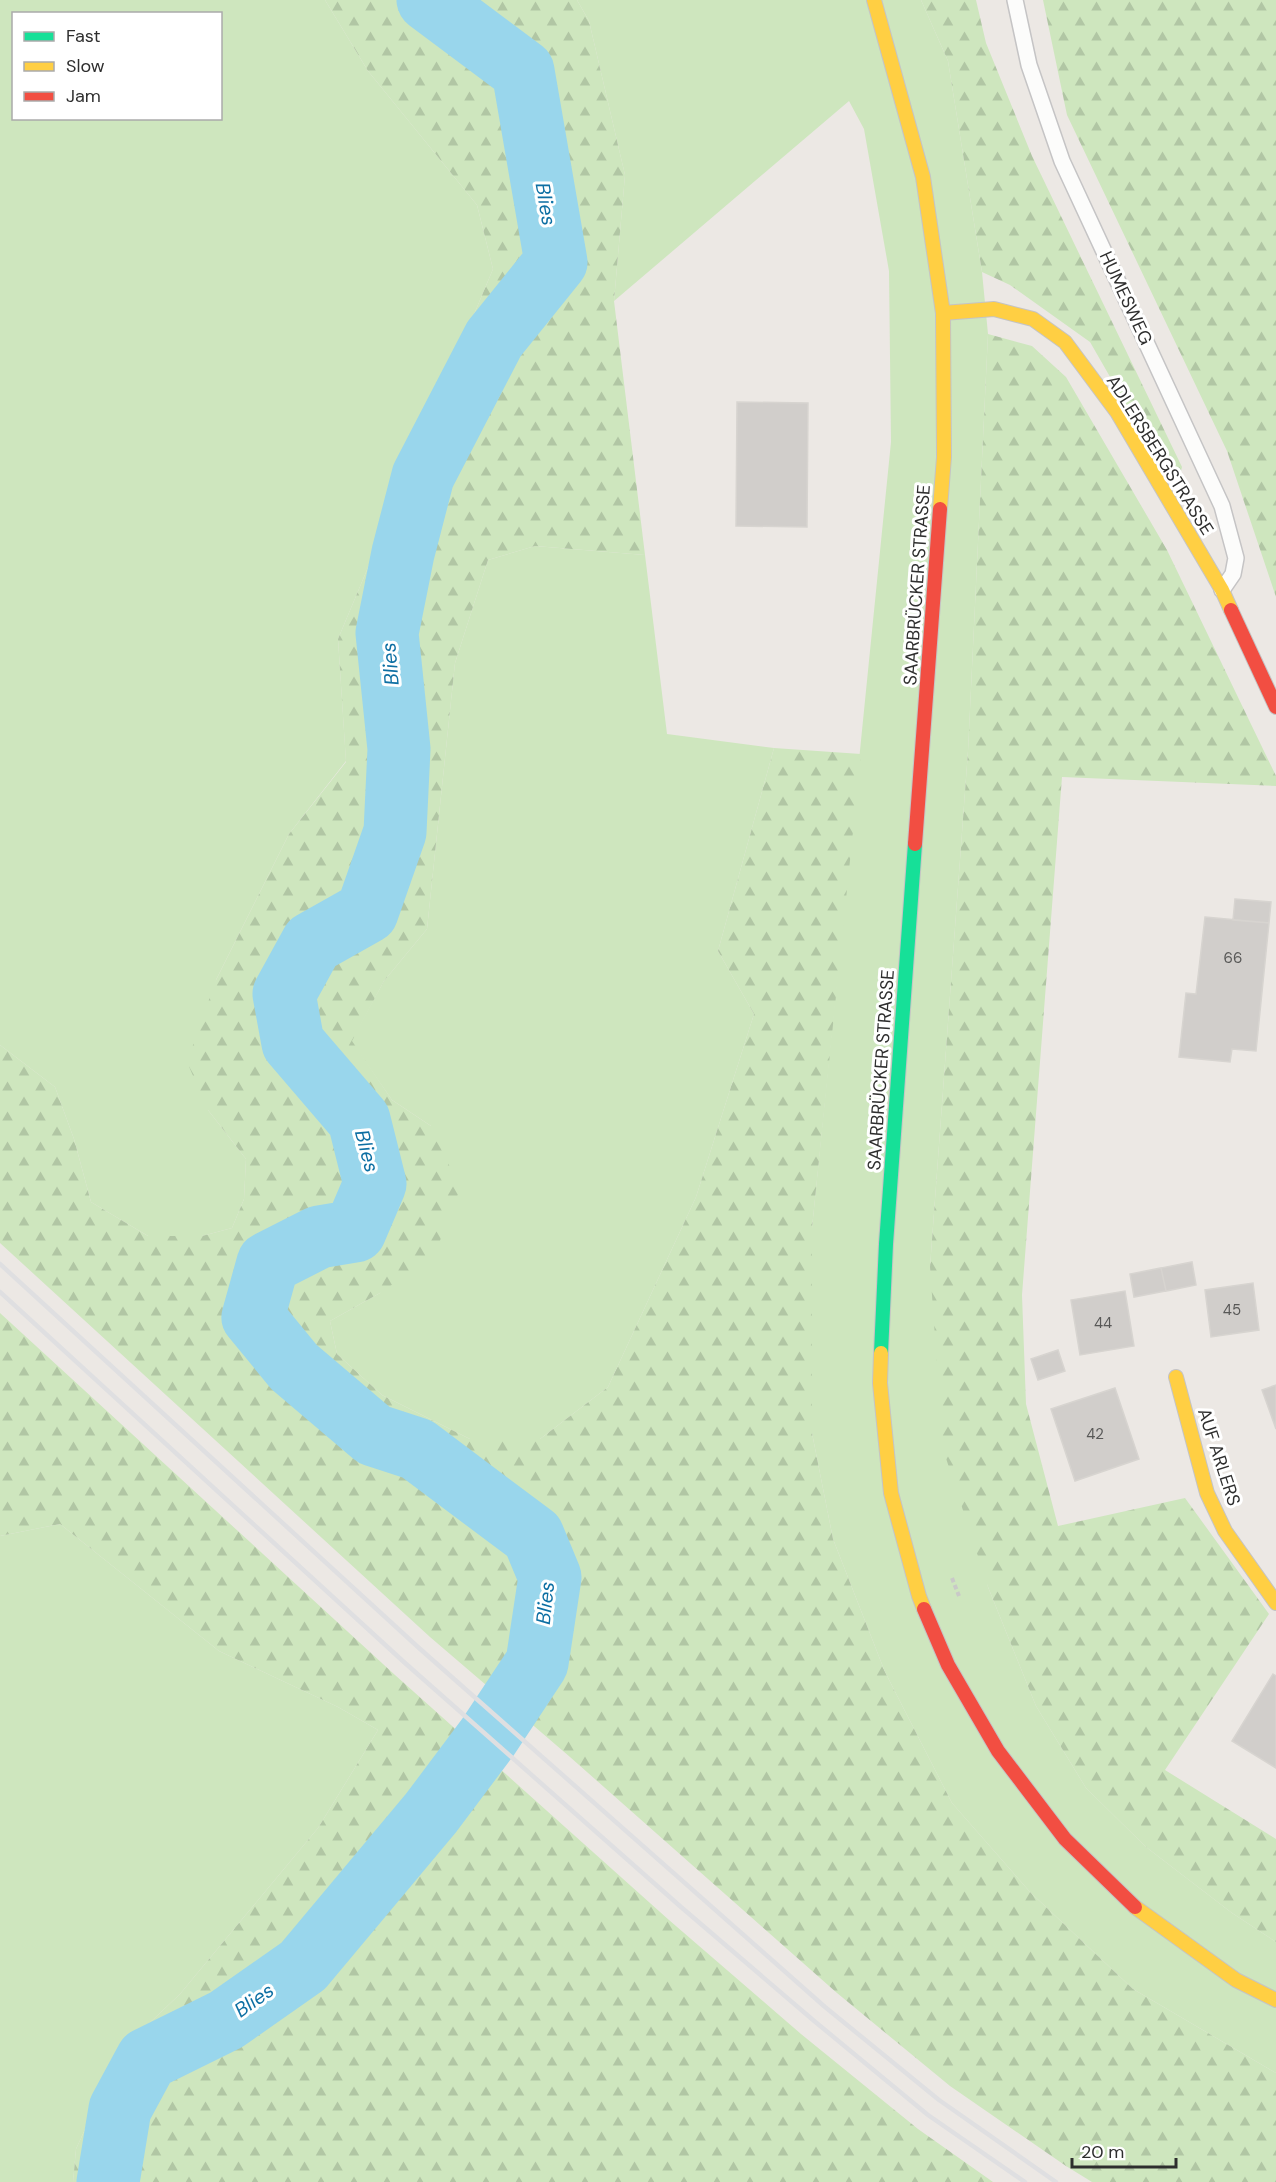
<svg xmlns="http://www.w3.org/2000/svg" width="1276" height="2182" font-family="'DM Sans',sans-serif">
	<defs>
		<pattern id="forest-firs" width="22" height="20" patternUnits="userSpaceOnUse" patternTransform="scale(1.5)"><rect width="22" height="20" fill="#cee6be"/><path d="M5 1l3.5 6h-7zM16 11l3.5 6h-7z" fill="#b1c6a4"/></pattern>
	</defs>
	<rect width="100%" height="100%" fill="#ece8e4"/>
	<!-- grass -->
	<path fill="#cee6be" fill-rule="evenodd" d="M0,0H325L368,71L477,205L493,269L338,639L346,761L289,834L216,980L208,1110L246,1159L244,1199L232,1228L202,1236H148L91,1202L74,1139L55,1087L0,1045ZM14,14H220V118H14Z
		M577,0H921L948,61L982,272L988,334L968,751L930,1267L988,1587L1036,1706L1086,1788L1146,1847L1232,1913L1276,1942V2073L1133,1989L1030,1892L952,1803L885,1672L833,1539L812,1433V1228L891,442L889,271L864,129L849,101L614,301L625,175L589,21Z
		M535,546L645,555L667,734L774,748L718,951L754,1014L696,1197L608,1387L540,1439H470L382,1395L337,1354L330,1321L380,1293L431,1126L392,1100L351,1041L384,981L427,929L455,663L488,560Z
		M60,1524L219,1651L338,1707L378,1730L318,1828L180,1994L122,2049L76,2149L73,2182H0V1536Z"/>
	<!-- forest -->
	<path fill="url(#forest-firs)" d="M325,0H577L589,21L625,175L614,301L645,555L535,546L488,560L455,663L427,929L384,981L352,1041L392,1100L431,1126L460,1189L434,1256L380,1293L330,1321L337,1354L382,1395L470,1439H540L608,1387L696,1197L754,1014L718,951L774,748L861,754L812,1228V1433L833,1539L885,1672L952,1803L1030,1892L1133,1989L1276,2073V2182H1092L1066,2166L950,2086L837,1993L570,1757L430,1637L0,1243V1045L55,1087L74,1139L91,1202L148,1236H202L232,1228L244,1199L246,1159L208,1110L187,1062L216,980L289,834L346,762L338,639L493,269L477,205L368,71Z
		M921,0H976L986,43L1032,156L1182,467L1179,479L1167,476L1090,342L1010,285L982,272L948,61Z
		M1043,0H1276V597L1227,451L1067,115Z
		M988,334L1032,346L1066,377L1167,550L1276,776V786L1062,777L1022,1295L1026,1404L1058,1526L1185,1498L1269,1614L1165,1770L1276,1839V1942L1232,1913L1146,1847L1086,1788L1036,1706L988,1587L943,1449L930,1267L968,751Z
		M0,1313L395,1675L669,1920L801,2034L918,2129L993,2182H73L76,2149L122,2049L180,1994L318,1828L378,1730L338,1707L219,1651L60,1524L0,1536Z"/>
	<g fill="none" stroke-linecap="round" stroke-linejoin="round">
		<!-- river -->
		<path stroke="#99d6ec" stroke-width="63" d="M108,2182L120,2109L147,2059L226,2020L303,1966L431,1813L488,1737L537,1663L550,1577L533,1536L417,1449L374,1435L294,1367L253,1317L268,1263L319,1237L355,1231L375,1184L359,1120L293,1043L284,994L312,943L367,912L395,832L399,749L387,633L403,553L423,476L494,339L556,262L523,71L428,0"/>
	</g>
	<!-- building -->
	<path fill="#d1cecb" stroke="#d7d4d0" stroke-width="1.5" d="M737,402L808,403L807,527L736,526Z
		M1235,899L1271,902L1269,923L1233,920Z
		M1205,917L1269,923L1256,1051L1232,1049L1230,1062L1179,1057L1186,993L1196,994Z
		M1192,1262L1196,1285L1166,1291L1161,1268Z
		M1161,1268L1166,1291L1134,1297L1130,1274Z
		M1253,1283L1259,1330L1211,1337L1205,1290Z
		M1125,1291L1134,1346L1080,1355L1071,1300Z
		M1058,1350L1065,1371L1038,1380L1031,1359Z
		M1276,1385V1429L1262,1390Z
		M1115,1388L1139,1459L1075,1481L1051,1409Z
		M1273,1674L1276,1676V1768L1232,1741Z"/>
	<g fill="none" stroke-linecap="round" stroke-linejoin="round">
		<defs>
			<path id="lane" d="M1015,0L1029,65L1062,161L1222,506L1236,558L1233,574L1222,590"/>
			<path id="fast" d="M881,1353L886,1244L915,844"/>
			<path id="slow" d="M874,0L923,177L943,313L944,457L940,509
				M943,313L994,309L1033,319L1065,342L1117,412L1222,590L1231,610
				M881,1353L880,1383L891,1493L919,1596L924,1609
				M1176,1377L1207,1493L1225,1531L1276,1603
				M1135,1907L1236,1980L1276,2000"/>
			<path id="jam" d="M1231,610L1276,707
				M915,844L940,509
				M924,1609L948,1665L998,1751L1065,1839L1135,1907"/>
		</defs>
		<!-- lane casing -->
		<use href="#lane" stroke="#c5c4c5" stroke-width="18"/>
		<!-- fast casing -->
		<use href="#fast" stroke="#c5c4c5" stroke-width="16"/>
		<!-- slow casing -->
		<use href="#slow" stroke="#c5c4c5" stroke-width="16"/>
		<!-- jam casing -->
		<use href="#jam" stroke="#c5c4c5" stroke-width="16"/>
		<!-- path -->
		<path stroke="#c9c9c8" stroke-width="4" stroke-dasharray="4.5 3" stroke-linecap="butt" d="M952,1578L959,1596"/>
		<!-- lane -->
		<use href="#lane" stroke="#fcfcfb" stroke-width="15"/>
		<!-- fast -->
		<use href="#fast" stroke="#16e098" stroke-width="14"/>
		<!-- slow -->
		<use href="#slow" stroke="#ffcf43" stroke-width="14"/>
		<!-- jam -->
		<use href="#jam" stroke="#f24e42" stroke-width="14"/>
		<!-- rail -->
		<path stroke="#dfdfe1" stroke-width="4.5" d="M0,1264L419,1648L825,2007L939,2100L1056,2182
			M0,1292L405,1663L681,1907L813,2020L928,2115L1025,2182"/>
	</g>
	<g text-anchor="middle" stroke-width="6" stroke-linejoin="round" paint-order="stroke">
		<!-- number labels -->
		<g font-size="15" fill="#585857">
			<text x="1233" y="963">66</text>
			<text x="1232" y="1315">45</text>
			<text x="1103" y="1328">44</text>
			<text x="1095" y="1439">42</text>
		</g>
		<!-- street labels -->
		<g font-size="18" fill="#2e2e2e" stroke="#fff">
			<text transform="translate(1126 298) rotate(65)" y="6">HUMESWEG</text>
			<text transform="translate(1160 455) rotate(58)" y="6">ADLERSBERGSTRASSE</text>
			<text transform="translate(917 585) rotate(-86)" y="6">SAARBRÜCKER STRASSE</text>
			<text transform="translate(881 1070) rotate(-86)" y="6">SAARBRÜCKER STRASSE</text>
			<text transform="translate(1219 1457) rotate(72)" y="6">AUF ARLERS</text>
		</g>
		<!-- water labels -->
		<g font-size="20" font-style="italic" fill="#0d6fa3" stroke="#fff">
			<text transform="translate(546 204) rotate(80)" y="7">Blies</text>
			<text transform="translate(390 664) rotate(-95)" y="7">Blies</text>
			<text transform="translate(367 1151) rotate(75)" y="7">Blies</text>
			<text transform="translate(545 1603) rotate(-84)" y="7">Blies</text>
			<text transform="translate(254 2000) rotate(-35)" y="7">Blies</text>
		</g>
	</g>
	<!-- legend -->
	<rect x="12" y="12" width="210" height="108" fill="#ffffff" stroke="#ababab" stroke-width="1.5"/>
	<rect x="24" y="32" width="30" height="9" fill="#16e098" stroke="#ababab" stroke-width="1.5"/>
	<text x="66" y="42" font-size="18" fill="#2e2e2e">Fast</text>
	<rect x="24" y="62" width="30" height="9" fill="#ffcf43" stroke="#ababab" stroke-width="1.5"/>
	<text x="66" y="72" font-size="18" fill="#2e2e2e">Slow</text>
	<rect x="24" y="92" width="30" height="9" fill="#f24e42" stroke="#ababab" stroke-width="1.5"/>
	<text x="66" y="102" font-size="18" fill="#2e2e2e">Jam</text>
	<!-- scale -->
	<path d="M1072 2158v9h104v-9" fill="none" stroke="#2e2e2e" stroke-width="3"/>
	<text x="1081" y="2158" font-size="18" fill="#2e2e2e" stroke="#ffffff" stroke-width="4.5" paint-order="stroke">20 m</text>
</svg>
